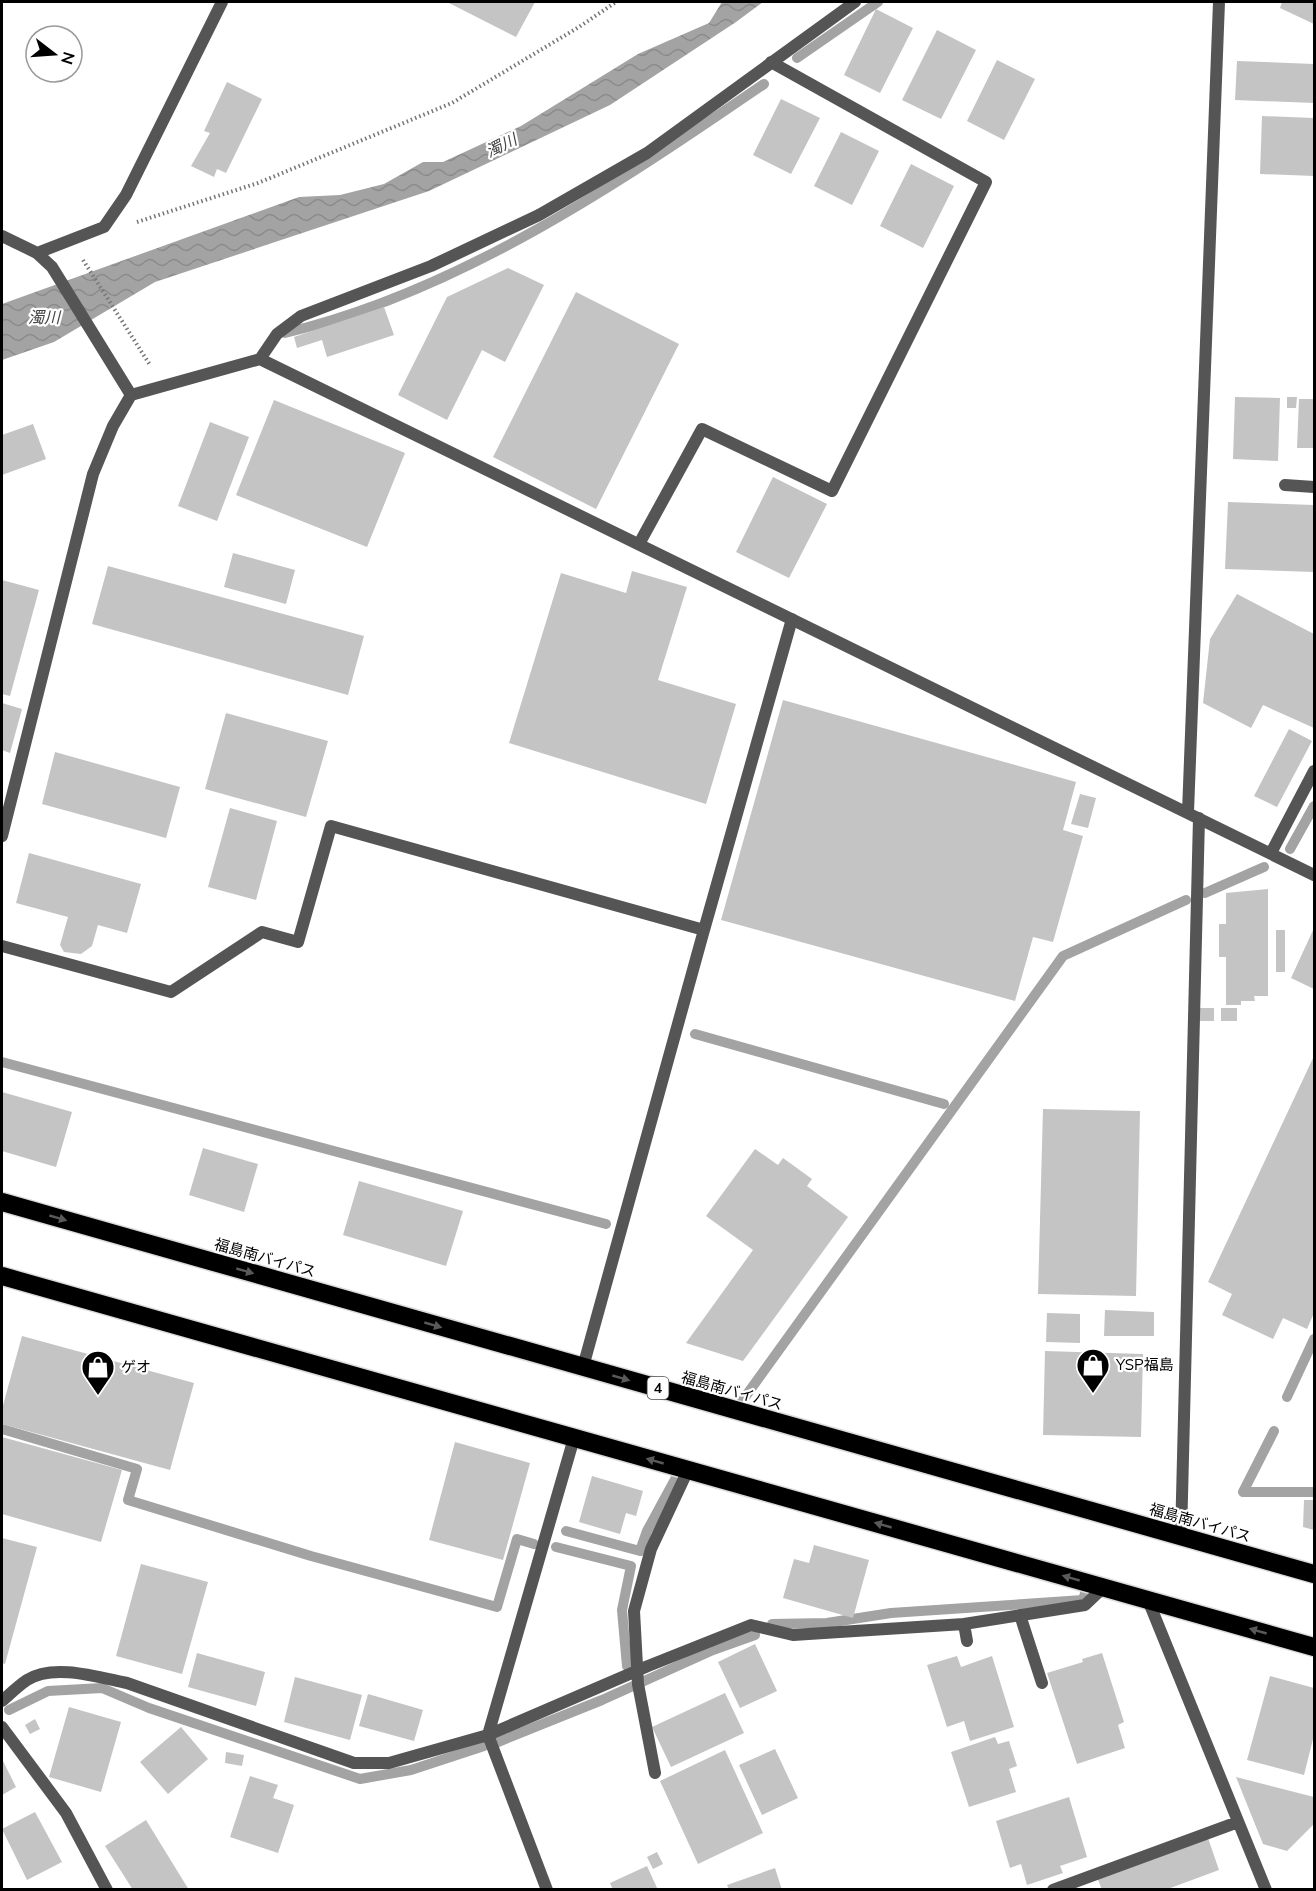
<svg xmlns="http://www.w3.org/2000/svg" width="1316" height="1891" font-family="Mulish,'Noto Sans JP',sans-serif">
	<defs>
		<pattern id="water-waves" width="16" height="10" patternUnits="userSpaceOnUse" patternTransform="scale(1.5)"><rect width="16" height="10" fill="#a3a3a3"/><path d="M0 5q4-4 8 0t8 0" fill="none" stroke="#8b8b8b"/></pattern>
	</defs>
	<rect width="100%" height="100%" fill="#fff"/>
	<!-- water -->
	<path fill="url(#water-waves)" d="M722,2H763L736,22L610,105L429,191L155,282L54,342L2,360V304L299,197L340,195L384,184L423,162H443L521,126L638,54L709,23Z"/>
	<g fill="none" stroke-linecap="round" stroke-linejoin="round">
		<!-- stream -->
		<path stroke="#a3a3a3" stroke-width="10" d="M797,58L878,2
			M285,333C458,292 618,184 764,84
			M1290,849L1314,806
			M1205,893L1264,867
			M695,1034L944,1104
			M2,1062L606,1224
			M1287,1397L1314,1339
			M740,1404L1063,956L1186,900
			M2,1429L137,1469L128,1500L311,1556L497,1607L517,1539L534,1544
			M1274,1431L1243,1492H1314
			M566,1531L640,1551L647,1531L678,1474
			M556,1547L631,1566L622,1610L627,1666
			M772,1624L827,1623L891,1613L1083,1600L1087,1586
			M9,1710L48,1691L102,1688L149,1708L360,1779L411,1770L484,1746
			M498,1742L602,1700L713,1650L755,1635"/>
	</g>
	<!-- building -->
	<path fill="#c4c4c4" d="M447,2H535L516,37Z
		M1282,2H1314V24L1280,8Z
		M876,9L913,28L880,93L844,75Z
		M937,30L976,50L941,119L902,100Z
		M997,60L1035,79L1004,140L967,121Z
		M1237,61L1314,64V103L1235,100Z
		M227,82L262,99L226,173L217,169L214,177L191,166L210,133L204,131Z
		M781,99L820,118L791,174L753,155Z
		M1262,116L1314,118V176L1260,174Z
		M841,132L879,151L852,205L814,186Z
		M911,164L954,186L923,248L880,226Z
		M508,268L544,285L505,362L482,350L447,420L398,395L447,297Z
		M576,292L679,344L596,509L493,457Z
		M384,307L394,335L327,357L322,340L297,348L294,337Z
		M1235,397L1280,398L1278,461L1233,459Z
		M1287,397H1297L1296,408H1287Z
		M1299,399H1314V448H1297Z
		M274,400L405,453L367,547L236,495Z
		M210,422L249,437L217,521L178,506Z
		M33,424L46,459L2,475V435Z
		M773,477L827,504L789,578L736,552Z
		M1228,502L1314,505V572L1225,569Z
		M233,553L295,570L286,604L224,587Z
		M108,566L364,636L348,695L92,624Z
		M632,571L687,587L658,680L736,704L706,804L509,743L561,573L626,593Z
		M2,580L39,590L10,696L2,694Z
		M1237,594L1314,634V728L1263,705L1251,728L1203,703L1210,639Z
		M783,700L1076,782L1063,830L1083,836L1053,942L1033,937L1015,1001L721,920Z
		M2,703L22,709L10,753L2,750Z
		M226,713L328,741L306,817L205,789Z
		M1289,729L1312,741L1277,807L1254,796Z
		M55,752L180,787L166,838L42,804Z
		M1080,794L1096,798L1088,828L1071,824Z
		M230,808L277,821L256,900L208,887Z
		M29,853L141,884L127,933L98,925L92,946L81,954L64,952L60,945L68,917L16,903Z
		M1268,889V996H1254L1255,1001H1241V1005H1226V957H1219V924H1226V893Z
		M1314,928V989L1291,978Z
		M1276,930H1285V972H1276Z
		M1197,1008H1214V1021H1197Z
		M1221,1008H1237V1021H1221Z
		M1314,1056V1313L1307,1329L1283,1318L1273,1339L1222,1315L1232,1294L1208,1282Z
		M2,1092L72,1112L56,1167L2,1151Z
		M1043,1109L1140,1111L1136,1296L1038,1294Z
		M203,1148L258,1164L244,1212L189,1195Z
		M755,1149L778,1165L783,1158L812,1179L807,1186L848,1217L743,1361L686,1343L753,1250L706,1216Z
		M359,1181L463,1211L446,1266L343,1235Z
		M1105,1310L1154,1312V1336H1104Z
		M1047,1313L1080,1314V1343L1046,1342Z
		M22,1336L194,1383L170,1470L2,1424V1409Z
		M1045,1351L1143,1354L1141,1437L1043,1435Z
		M2,1437L122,1470L101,1542L2,1514Z
		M455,1442L530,1463L503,1560L429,1540Z
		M592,1476L643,1491L636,1516L626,1513L620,1534L579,1522Z
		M1304,1500H1314V1530L1303,1527Z
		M2,1538L37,1547L5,1664L2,1663Z
		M814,1545L869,1560L853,1618L783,1598L794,1559L809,1563Z
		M141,1564L208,1582L182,1674L116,1656Z
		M755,1644L777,1691L740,1708L718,1662Z
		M197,1653L265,1672L256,1706L188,1687Z
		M1102,1653L1124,1722L1118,1725L1125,1748L1077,1764L1047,1673L1083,1662L1082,1659Z
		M957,1656L961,1667L992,1656L1014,1727L970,1741L964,1721L947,1727L927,1665Z
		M1270,1676L1314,1688V1735L1304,1775L1247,1760Z
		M295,1677L362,1695L350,1740L284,1722Z
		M725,1693L744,1733L671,1767L652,1727Z
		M368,1694L423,1710L414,1741L359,1726Z
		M69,1707L121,1722L101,1792L49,1777Z
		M35,1719L40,1729L30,1734L25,1725Z
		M181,1727L208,1759L168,1794L140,1762Z
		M995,1737L998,1744L1009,1741L1017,1766L1009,1769L1016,1792L969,1807L951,1752Z
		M775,1749L798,1798L762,1815L739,1765Z
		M725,1750L763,1833L698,1864L660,1781Z
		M226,1752L244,1755L242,1766L225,1763Z
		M2,1759L16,1787L2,1795Z
		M250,1776L278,1785L273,1798L294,1805L278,1853L230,1837Z
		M1236,1777L1314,1797V1824L1287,1851L1263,1844Z
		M1069,1797L1087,1857L1060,1866L1063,1873L1027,1885L1021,1864L1010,1868L996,1821Z
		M35,1812L62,1862L27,1880L2,1829Z
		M146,1820L189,1890H133L105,1846Z
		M1208,1838L1219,1870L1165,1890H1102L1097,1877Z
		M657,1852L663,1864L653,1869L647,1857Z
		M647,1866L658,1890H613L610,1883Z
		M775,1868L782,1890H729L727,1885Z"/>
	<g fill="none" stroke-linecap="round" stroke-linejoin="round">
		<defs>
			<path id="highway" d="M2,1202L1314,1574
				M2,1276L1314,1647"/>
		</defs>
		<!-- highway casing -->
		<use href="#highway" stroke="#dbdbdb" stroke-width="21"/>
		<!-- path -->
		<path stroke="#777" stroke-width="4" stroke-dasharray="1.5 3" stroke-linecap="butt" d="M137,222L258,183L452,103L579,27L616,2
			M83,260L150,365"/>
		<!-- street -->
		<path stroke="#555" stroke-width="12" d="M2,236L37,253L52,267L131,395L260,359L1314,875
			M37,253L104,227L126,195L222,2
			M260,359L277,334L301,316L431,266L539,215L647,153L855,2
			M1285,485L1314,487
			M639,544L702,429L832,491L986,182L771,62
			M1188,812L1219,2
			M2,836L93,474L113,426L131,395
			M1271,853L1314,771
			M2,946L171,992L262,932L298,942L331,826L704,930L792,619
			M583,1367L704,930
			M1181,1537L1199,818
			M1148,1600L1266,1890
			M1020,1615L1042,1683
			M964,1624L967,1641
			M2,1701C10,1694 18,1686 27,1680C53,1663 98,1677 127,1683L354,1763H389L488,1735L648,1666L751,1625L793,1635L964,1624L1085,1605L1104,1587
			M2,1727L66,1813L107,1890
			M655,1773L638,1684L634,1611L651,1549L688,1470
			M547,1890L488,1735L574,1438
			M1053,1890L1238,1822"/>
		<!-- highway -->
		<use href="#highway" stroke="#000" stroke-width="18"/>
	</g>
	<!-- one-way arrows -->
	<defs><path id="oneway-solid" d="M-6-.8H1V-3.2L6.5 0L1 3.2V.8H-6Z" transform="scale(1.5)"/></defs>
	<g fill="#595959">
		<use href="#oneway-solid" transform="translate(58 1218) rotate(16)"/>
		<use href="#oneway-solid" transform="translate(245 1271) rotate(16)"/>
		<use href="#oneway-solid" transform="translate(433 1325) rotate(16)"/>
		<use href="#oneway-solid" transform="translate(621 1378) rotate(16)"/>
		<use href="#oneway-solid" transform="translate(655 1461) rotate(-164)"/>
		<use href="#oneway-solid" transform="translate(883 1525) rotate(-164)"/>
		<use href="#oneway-solid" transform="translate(1071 1578) rotate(-164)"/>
		<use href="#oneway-solid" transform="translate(1258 1631) rotate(-164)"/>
	</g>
	<!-- icons -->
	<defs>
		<symbol id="shop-pin" viewBox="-11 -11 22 30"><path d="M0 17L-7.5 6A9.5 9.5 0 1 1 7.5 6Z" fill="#000" stroke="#fff"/><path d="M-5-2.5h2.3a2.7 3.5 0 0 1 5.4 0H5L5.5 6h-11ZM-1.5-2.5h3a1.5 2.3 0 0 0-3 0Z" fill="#fff"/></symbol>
	</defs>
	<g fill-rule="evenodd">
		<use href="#shop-pin" x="1074" y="1346" width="38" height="52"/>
		<use href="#shop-pin" x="79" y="1348" width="38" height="52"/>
	</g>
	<g text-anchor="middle" stroke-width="4.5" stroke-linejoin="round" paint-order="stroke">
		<!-- shield labels -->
		<rect fill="#fff" stroke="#4c4c4c" stroke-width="1.5" x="647.5" y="1377" width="21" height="22" rx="4.5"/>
		<g font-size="14" font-weight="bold" fill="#000">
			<text x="658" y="1393">4</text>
		</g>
		<!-- street labels -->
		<g font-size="15" fill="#000" stroke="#fff">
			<text transform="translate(265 1258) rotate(16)" y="5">福島南バイパス</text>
			<text transform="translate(732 1391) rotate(16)" y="5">福島南バイパス</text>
			<text transform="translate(1200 1523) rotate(16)" y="5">福島南バイパス</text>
		</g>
		<!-- poi labels -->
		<g font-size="15" fill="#000" stroke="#fff" text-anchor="start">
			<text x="1116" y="1370">YSP福島</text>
			<text x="121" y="1372">ゲオ</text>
		</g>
		<!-- water labels -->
		<g font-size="16" font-style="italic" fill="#444" stroke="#fff">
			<text transform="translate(501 145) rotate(-26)" y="6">濁川</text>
			<text x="44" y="323">濁川</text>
		</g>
	</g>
	<!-- border -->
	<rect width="1316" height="1891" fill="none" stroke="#000000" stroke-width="6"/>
	<!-- north arrow -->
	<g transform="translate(54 54) rotate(107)"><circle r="28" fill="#ffffff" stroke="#999999" stroke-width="1.5"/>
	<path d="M0-4.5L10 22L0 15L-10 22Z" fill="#000000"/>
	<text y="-9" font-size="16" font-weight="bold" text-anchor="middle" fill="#000000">N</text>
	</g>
</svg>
